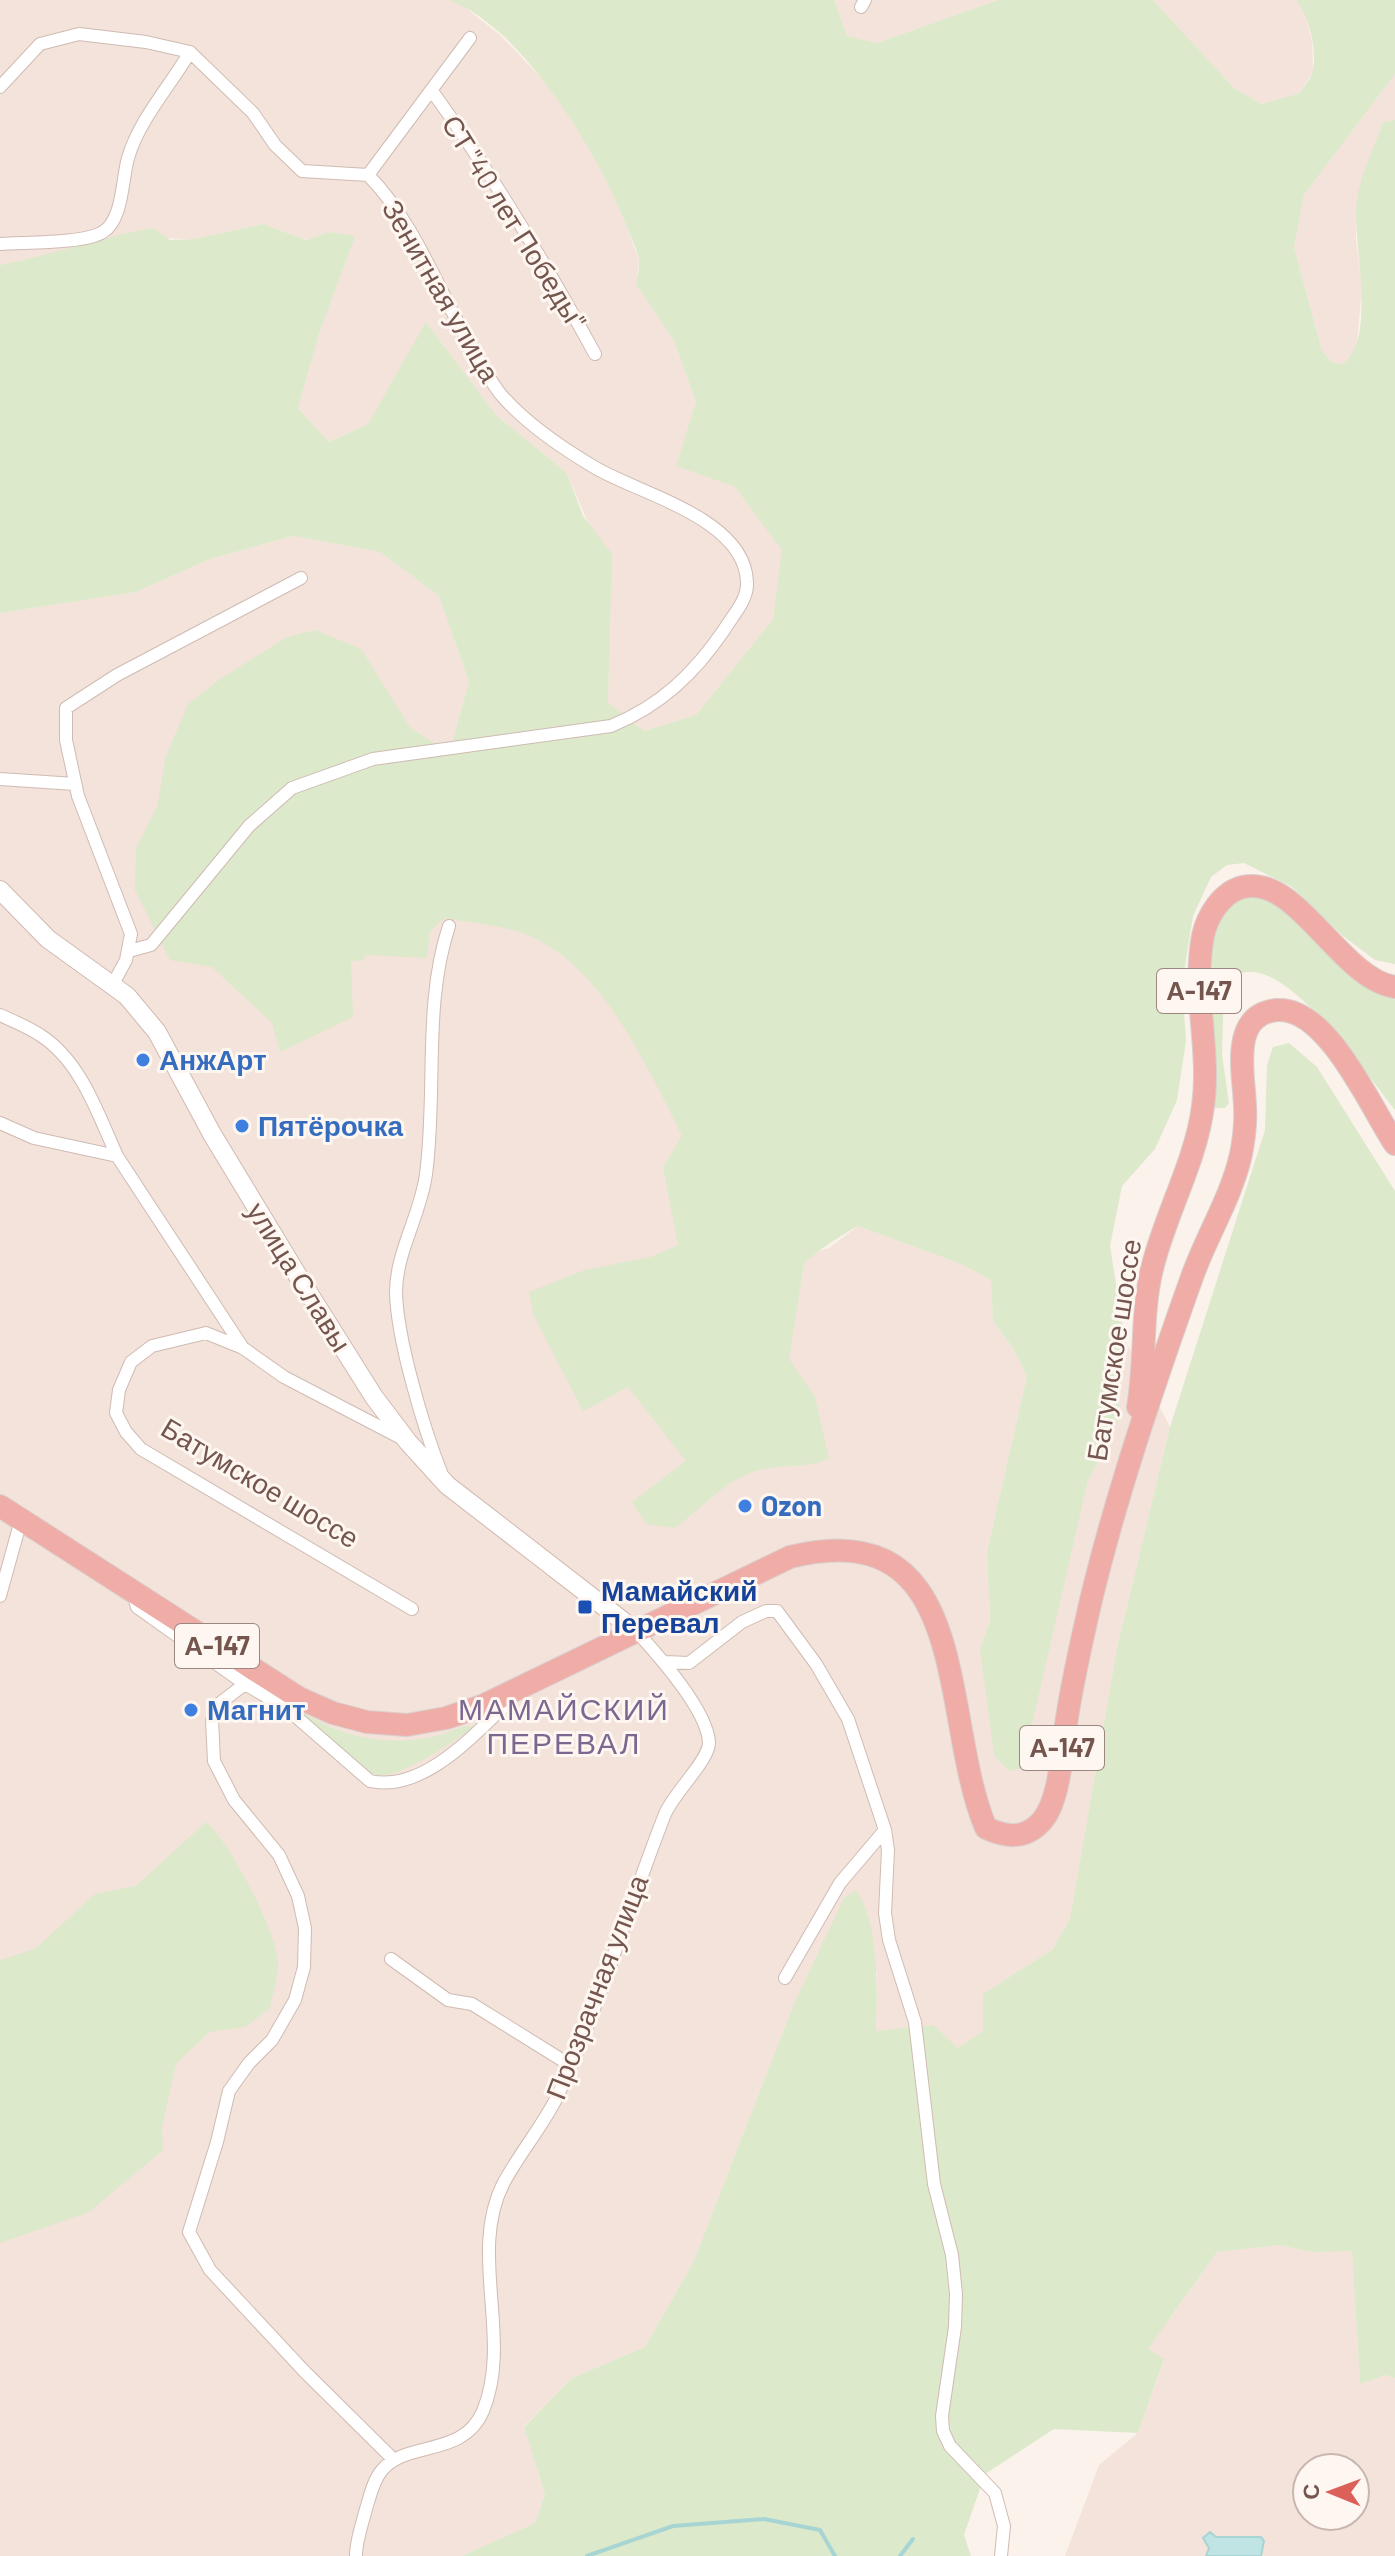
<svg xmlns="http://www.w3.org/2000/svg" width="1395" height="2556" font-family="Barlow,sans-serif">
	<rect width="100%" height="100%" fill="#fbf2eb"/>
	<!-- residential -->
	<path fill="#f3e3da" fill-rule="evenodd" d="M0,0H448L462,5L500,35L555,92L611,185L639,260L636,284L674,341L696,402L677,466L735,487L783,550L773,619L696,715L644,731L607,703L609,675L589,525L567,473L496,415L427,323L368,424L329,442L298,408L319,334L354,236L330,232L306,240L263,224L194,239L101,237L62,253L0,265Z
		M834,0H998L877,43L847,36Z
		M1153,0H1296L1304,9L1312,41L1313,71L1300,93L1261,104L1234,88Z
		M1395,74V120L1383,122L1357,197L1356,239L1362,288L1357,342L1352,357L1342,364L1332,362L1322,351L1294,247L1304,195Z
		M293,536L380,552L439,596L469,682L449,755L558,940L606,973L788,1359L804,1264L815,1252L829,1248L858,1226L961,1264L991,1280L993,1321L1013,1348L1027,1376L987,1552L990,1621L980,1649L1087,1484L1117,1422L1125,1340L1170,1427L1117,1648L1070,1918L1053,1949L983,1994V2031L958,2048L933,2026L876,2031L877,1971L793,2006L693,2263L645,2347L572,2378L524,2426L545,2494L535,2523L462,2556H0V613L136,592L210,559Z
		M1280,2245L1311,2252L1352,2250L1360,2384L1386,2375L1395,2378V2556H1065L1099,2465L1138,2433L1164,2360L1148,2349L1160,2328L1169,2320L1217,2252ZM1307,2468H1355V2516H1307Z"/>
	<!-- green -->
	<path fill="#dce9ca" d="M448,0H834L847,36L877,43L998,0H1153L1234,88L1261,104L1300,93C1304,86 1312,77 1313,70C1317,50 1309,15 1296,0H1395V74L1304,195L1294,247L1322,351L1332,362L1342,364C1379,340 1351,239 1357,198C1361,173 1375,146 1383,122L1395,120V964L1375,960L1343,936L1292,887L1244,863L1227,865L1211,877L1193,916L1182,984L1186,1041L1177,1100L1155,1149L1122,1186L1110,1246L1125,1340L1117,1422L1087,1484L1022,1768L1009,1771L994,1755L980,1649L990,1621L987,1552L1027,1376L1013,1348L993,1321L991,1280L961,1264L858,1226C843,1234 815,1252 804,1264L789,1359L815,1397L829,1458C805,1470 781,1463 756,1471C725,1480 701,1509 675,1528L646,1524L632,1502L686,1461L628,1387L583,1411L534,1316L529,1292L585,1270L651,1257L678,1245L663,1167L682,1136C647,1066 601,962 523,933C499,925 470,923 445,918L430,931L427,958L365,955L364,960L351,961L353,1017L280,1052L272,1023L212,967L170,960L135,890L136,848L157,807L166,756L188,704L219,680L287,637L315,630L361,649L410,727L449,754L469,682L439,596L380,552L293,536L210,559L136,592L0,613V265C52,255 101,237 153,228L170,240L194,239L263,224L306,240L330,232L355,236L319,334L298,408L329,442L368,424L426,322L496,415L567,473L583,516L612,554L608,703L644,731L696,715L773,619L782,550L735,487L676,466L696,402L674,341L636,284C637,276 640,267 639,260C637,248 630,236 626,225C600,156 521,24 448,0Z
		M1248,895L1266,896L1395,997V1110C1370,1079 1285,953 1239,974C1234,976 1229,982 1224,985L1222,1055L1229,1103L1225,1108H1215L1208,950L1224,907Z
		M1289,1043L1317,1067L1395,1191V2378L1386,2375L1360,2384L1352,2251L1311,2252L1280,2245L1217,2252L1148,2349L1164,2359L1138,2433L1054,2429L985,2474L964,2535L971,2556H462L535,2523L545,2494L524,2427L572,2378L645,2347L693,2263L793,2006L844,1898L856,1890C880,1926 877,1989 876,2031L933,2025L958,2048L983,2031V1994L1053,1949L1070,1918L1117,1648L1170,1427L1265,1130L1267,1065L1273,1047Z
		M296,1708C336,1736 384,1747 432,1737C446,1734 461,1725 474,1726C457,1740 396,1781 376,1775C357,1769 313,1723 296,1708Z
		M206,1822C230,1842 278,1934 278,1965C278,1979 272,1995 270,2008L245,2027L209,2032L176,2064L162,2127L163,2150L89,2212L0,2243V1960L35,1949L95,1894L136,1886Z"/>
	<!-- water -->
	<path fill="#c0e4e3" stroke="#a7d5d4" stroke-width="2" d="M1210,2532L1216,2537H1261L1264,2541L1261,2556H1206L1209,2548L1203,2538Z"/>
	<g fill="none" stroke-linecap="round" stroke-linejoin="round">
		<!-- stream -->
		<path stroke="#a7d5d4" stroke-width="4" d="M587,2556L673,2526L764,2519L820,2530L835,2556
			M900,2556L913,2539"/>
		<defs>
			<path id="street" d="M861,7L865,0
				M0,87L40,44L79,34L146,42L190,52L253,113L275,145L302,171L368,175
				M432,91C493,175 545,263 595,354
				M368,175L470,38
				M0,244C25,242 83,244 103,232C123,220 122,179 128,158C139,120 170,86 190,52
				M0,779L75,784
				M129,951L151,945L249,826L292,788L373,759L611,726C660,706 694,674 724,630C733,615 748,600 747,582C745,518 639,494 594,467C562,448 528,425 503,397C493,386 485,370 477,356C440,297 418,226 368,175
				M113,984L126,960L131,934L78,796L66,740V708L117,675L301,578
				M0,1015C13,1021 28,1027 40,1035C81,1061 98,1114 117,1156
				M0,1123L34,1138L117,1156L243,1348
				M405,1440L284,1377L243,1348L206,1333L152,1346L131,1362L119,1390L116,1413L126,1432L141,1449L412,1609
				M442,1475C424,1429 397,1340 396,1292C396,1252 421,1214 426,1174C437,1093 423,1004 449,926
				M0,1596L21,1520
				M134,1597L137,1607L245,1684L286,1708L370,1781C424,1793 475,1733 511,1700
				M665,1662L689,1663L742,1622L766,1611H777L816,1664L848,1719L885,1830L888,1850L885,1913L889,1940L915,2022L934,2184L952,2255L956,2294L955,2327L942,2416L943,2431L950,2446L995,2493L1004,2526L1001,2556
				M245,1684L220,1703L212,1720L214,1761L234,1800L279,1855L298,1896L305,1928L304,1967L295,2000L272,2040L249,2063L229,2091L217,2142L189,2232L210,2270L304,2371L394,2460
				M391,1959L448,2000L472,2004L570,2065
				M785,1978L840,1883L885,1830
				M356,2556C356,2540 362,2525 366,2509C370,2496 373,2481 382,2470C407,2440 463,2458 483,2411C513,2339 468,2254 503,2184C519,2154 542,2127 557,2097C600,2005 628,1908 665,1814C673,1794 709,1760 709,1743C708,1711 658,1655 637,1632"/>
			<path id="secondary" d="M0,890L48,939L127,996L157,1032L212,1134L301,1281L374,1397L408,1442L447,1485L637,1632"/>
			<path id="highway" d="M1138,1407C1146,1362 1141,1313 1152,1269C1165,1214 1196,1162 1203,1106C1211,1050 1192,993 1203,936C1207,916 1222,892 1243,887C1297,874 1340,979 1395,987
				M0,1506L299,1698L333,1713L367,1722L407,1725L446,1718L482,1706L790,1557C975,1511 939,1718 986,1828C1006,1837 1024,1840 1041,1822C1061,1801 1062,1745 1067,1718C1073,1678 1082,1639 1091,1600C1117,1492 1155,1381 1192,1277C1206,1237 1232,1196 1241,1154C1244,1139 1246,1122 1245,1106C1244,1074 1229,1015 1277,1010C1327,1006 1371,1108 1395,1144"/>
		</defs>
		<!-- street casing -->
		<use href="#street" stroke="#cfbbb3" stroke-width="14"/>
		<!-- secondary casing -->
		<use href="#secondary" stroke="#d2bab1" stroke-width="20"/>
		<!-- highway casing -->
		<use href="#highway" stroke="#d8d0ce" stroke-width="24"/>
		<!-- street -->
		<use href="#street" stroke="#fff" stroke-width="12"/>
		<!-- secondary -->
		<use href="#secondary" stroke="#fff" stroke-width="18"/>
		<!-- highway -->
		<use href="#highway" stroke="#f0ada7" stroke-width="22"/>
	</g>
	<!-- markers -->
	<g fill="#3f7fe0" stroke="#fef7f1" stroke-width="3">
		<circle cx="143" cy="1060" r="8"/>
		<circle cx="242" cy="1126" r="8"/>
		<circle cx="745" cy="1506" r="8"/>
		<circle cx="191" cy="1710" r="8"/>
	</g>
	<rect fill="#1a4fb4" stroke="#fef7f1" stroke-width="3" x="577" y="1599" width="16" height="16" rx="4"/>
	<g text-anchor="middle" stroke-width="6" stroke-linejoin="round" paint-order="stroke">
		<!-- shield labels -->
		<g fill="#fef7f1" stroke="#9e8680" stroke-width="2">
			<rect x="1157" y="969" width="84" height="44" rx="6"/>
			<rect x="175" y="1624" width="84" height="44" rx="6"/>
			<rect x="1020" y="1726" width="84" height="44" rx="6"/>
		</g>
		<g font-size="26" font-weight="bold" fill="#75564f">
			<text x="1199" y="1000">А-147</text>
			<text x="217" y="1655">А-147</text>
			<text x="1062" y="1757">А-147</text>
		</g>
		<!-- street labels -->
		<g font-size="28" fill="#75564f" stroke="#fef7f1">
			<text transform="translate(514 222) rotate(58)" y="10">СТ "40 лет Победы"</text>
			<text transform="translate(441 291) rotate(60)" y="10">Зенитная улица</text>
			<text transform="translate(299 1277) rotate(58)" y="10">улица Славы</text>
			<text transform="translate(1114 1350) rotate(-81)" y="10">Батумское шоссе</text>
			<text transform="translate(260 1483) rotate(31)" y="10">Батумское шоссе</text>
			<text transform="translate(597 1987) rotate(-69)" y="10">Прозрачная улица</text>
		</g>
		<!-- shop labels -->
		<g font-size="28" font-weight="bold" fill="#366cbe" stroke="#fef7f1" text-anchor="start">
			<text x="159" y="1070">АнжАрт</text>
			<text x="258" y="1136">Пятёрочка</text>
			<text x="761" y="1516">Ozon</text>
			<text x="207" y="1720">Магнит</text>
		</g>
		<!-- transit labels -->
		<g font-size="28" font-weight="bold" fill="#164399" stroke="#fef7f1" text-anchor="start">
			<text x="601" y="1601">Мамайский<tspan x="601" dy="32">Перевал</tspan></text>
		</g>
		<!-- neighbourhood labels -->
		<g font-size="30" letter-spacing="2" fill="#7b6790" stroke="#fef7f1">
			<text x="564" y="1720">МАМАЙСКИЙ<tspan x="564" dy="34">ПЕРЕВАЛ</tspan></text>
		</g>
	</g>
	<!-- north arrow -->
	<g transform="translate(1331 2492) rotate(271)"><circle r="38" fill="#fef7f1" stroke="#c7b7b0" stroke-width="2"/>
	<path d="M0-6L14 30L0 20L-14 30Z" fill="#db605a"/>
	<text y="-12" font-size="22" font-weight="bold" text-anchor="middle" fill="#75564f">С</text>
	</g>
</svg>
